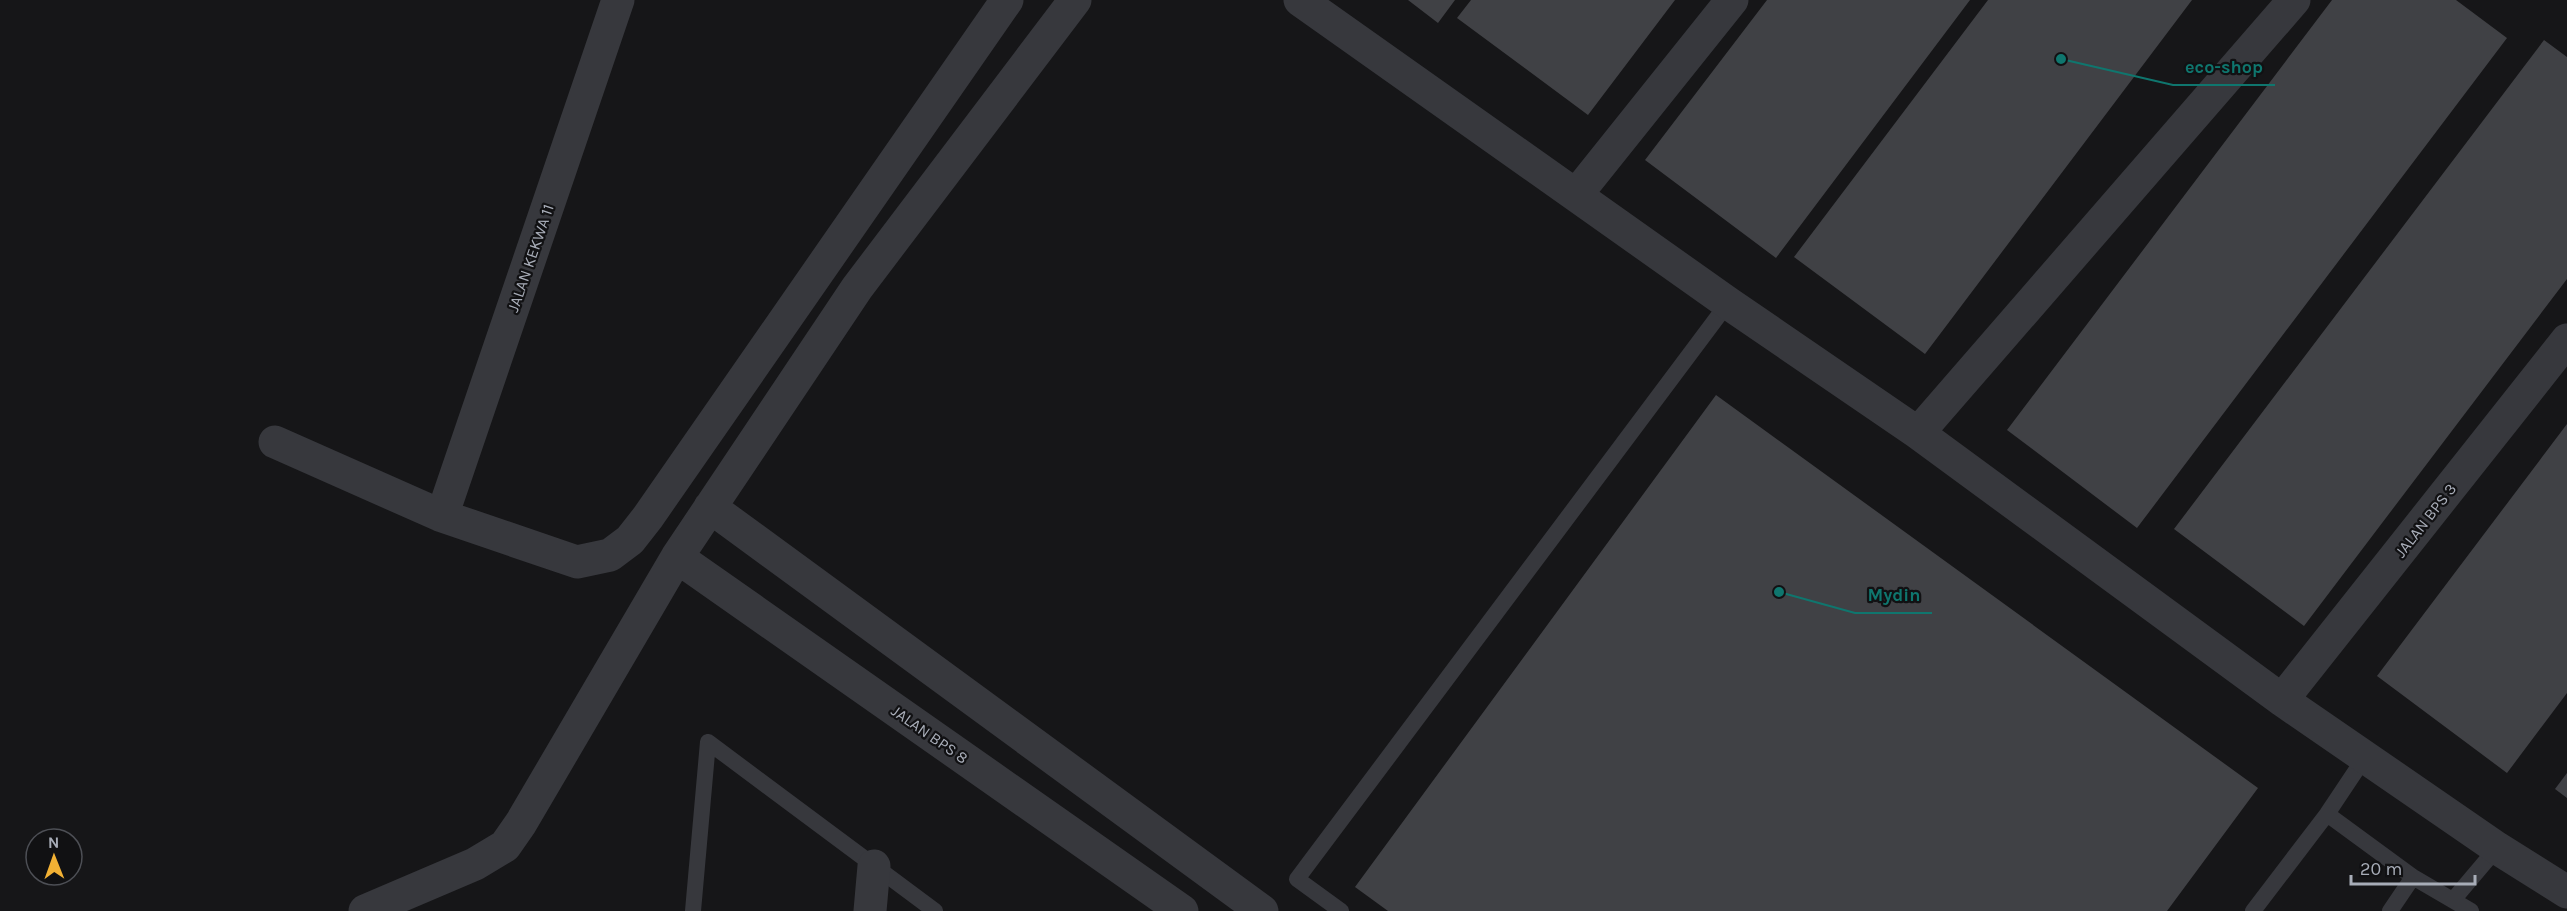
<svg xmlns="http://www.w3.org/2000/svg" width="2567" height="911" font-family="Karla,sans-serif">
	<rect width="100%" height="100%" fill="#161618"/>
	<!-- building -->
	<path fill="#404145" d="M1408,0H1455L1438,23Z
		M1471,0H1675L1588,115L1457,18Z
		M1767,0H1970L1776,258L1645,160Z
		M1988,0H2192L1925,354L1794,257Z
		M2332,0H2456L2507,38L2137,528L2007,430Z
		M2544,40L2567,57V279L2304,626L2174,529Z
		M1716,395L2258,788L2167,911H1388L1355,887Z
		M2567,424V693L2507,773L2377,676Z
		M2567,773V798L2555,789Z"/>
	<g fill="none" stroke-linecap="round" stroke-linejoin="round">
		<!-- service -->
		<path stroke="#37383d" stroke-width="16" d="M708,742L935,911
			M2327,814L2413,877L2471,911
			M2453,900L2497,848
			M693,911L708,742
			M1341,911L1297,879L1728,303
			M2253,911L2327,814L2365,757
			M2390,911L2413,877"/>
		<!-- minor -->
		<path stroke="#37383d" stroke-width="33" d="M1300,0L1728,303L1918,433L2282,700L2497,848L2567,892
			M1576,195L1732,0
			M1918,433L2294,0
			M275,442L442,516L577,562L610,555L630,540L648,517L1007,0
			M710,507L1262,911
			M442,516L618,0
			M677,557L1182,911
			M2282,700L2567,340
			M365,911L475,864L505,846L521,823L677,557L857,288L1075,0
			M870,911L874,866"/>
	</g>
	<g text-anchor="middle" stroke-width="4.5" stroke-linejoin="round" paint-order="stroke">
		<!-- street labels -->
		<g font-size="16" fill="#a8adb8" stroke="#111113">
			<text transform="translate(530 258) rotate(-71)" y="6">JALAN KEKWA 11</text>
			<text transform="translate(2425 520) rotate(-52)" y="6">JALAN BPS 3</text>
			<text transform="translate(930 734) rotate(35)" y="6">JALAN BPS 8</text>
		</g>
	</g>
	<!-- callouts -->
	<path fill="none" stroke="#0f766e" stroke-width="2" d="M2061 59L2173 85H2275M1779 592L1855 613H1932"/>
	<g fill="#0f766e" stroke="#111113" stroke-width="2">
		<circle cx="2061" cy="59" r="6"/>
		<circle cx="1779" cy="592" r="6"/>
	</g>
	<g font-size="18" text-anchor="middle" font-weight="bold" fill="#0f766e" stroke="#111113" stroke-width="4.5" stroke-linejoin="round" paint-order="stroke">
		<text x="2224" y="73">eco-shop</text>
		<text x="1894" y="601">Mydin</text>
	</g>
	<!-- north arrow -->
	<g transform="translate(54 857) rotate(359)"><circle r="28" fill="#111113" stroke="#4d4f55" stroke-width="1.5"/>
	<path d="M0-4.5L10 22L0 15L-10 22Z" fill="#f2b134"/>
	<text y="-9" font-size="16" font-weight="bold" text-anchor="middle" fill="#a8adb8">N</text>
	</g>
	<!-- scale -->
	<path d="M2351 875v9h124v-9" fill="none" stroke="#a8adb8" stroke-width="3"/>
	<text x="2360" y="875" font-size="18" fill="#a8adb8" stroke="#111113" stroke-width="4.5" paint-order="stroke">20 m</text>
</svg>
